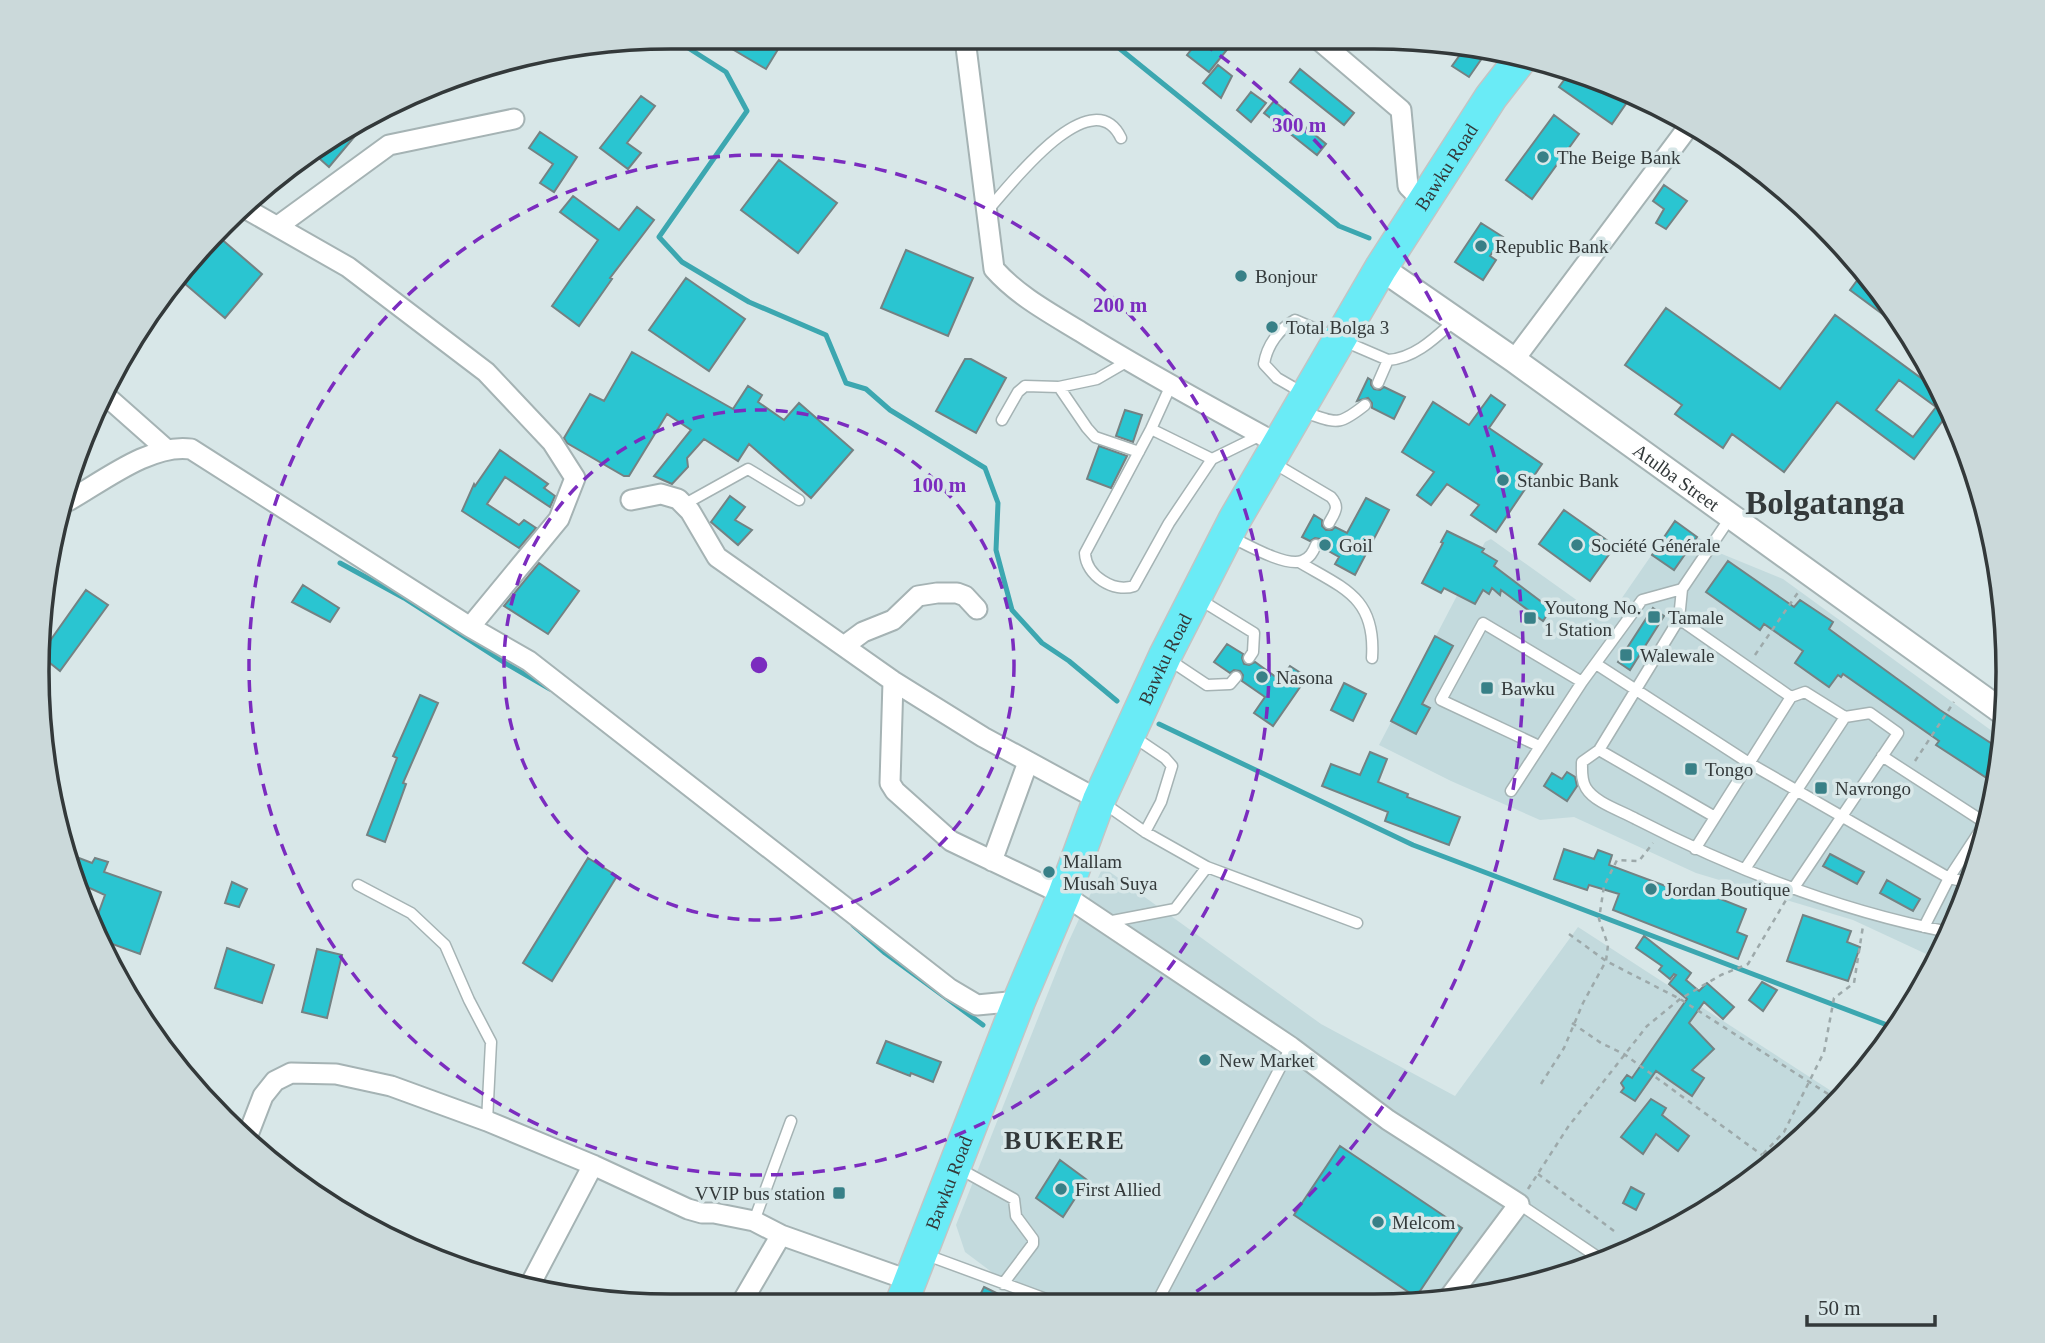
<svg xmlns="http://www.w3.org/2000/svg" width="2045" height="1343" font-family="'Times New Roman',serif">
	<rect width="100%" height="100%" fill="#d8e7e8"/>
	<!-- built -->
	<path fill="#c3dadd" d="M1675,521L1722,554L1783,579L2003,739V755L1974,876L1937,959L1853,920L1696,873L1574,817L1540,820L1451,781L1379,745L1485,542L1491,539L1606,621Z
		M1103,867L1321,1024L1455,1096L1578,927L1842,1098L1760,1175L1654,1241L1537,1285L1415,1305L1033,1303L965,1252L956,1225L1067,945Z"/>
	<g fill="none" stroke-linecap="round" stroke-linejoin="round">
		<!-- stream -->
		<path stroke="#3ca7b0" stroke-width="5" d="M671,37L726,72L747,111L659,237L682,262L749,302L826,335L846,383L866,389L890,410L985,468L998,503L996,550L1012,610L1042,643L1069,661L1117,701
			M1109,40L1339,226L1369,238
			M340,563L404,598L505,663L550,689
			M1159,724L1413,845L1895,1028
			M853,925L885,953L983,1025"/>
	</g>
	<!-- building -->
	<path fill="#2ac5d1" stroke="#748283" stroke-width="2" fill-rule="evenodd" d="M712,37H744L759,46L764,37L785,38L766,69Z
		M1199,40L1234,41L1209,72L1187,55Z
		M1467,45L1487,51L1469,77L1452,66Z
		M1218,65L1232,76L1221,98L1203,83Z
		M1300,69L1354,113L1344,125L1290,82Z
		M1567,76L1632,95L1612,124L1559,87Z
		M1251,92L1266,103L1251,122L1237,110Z
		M641,96L655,106L627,143L641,153L628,169L600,148Z
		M1274,101L1326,144L1317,155L1264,113Z
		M1554,115L1579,134L1532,199L1506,180Z
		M370,118L329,167L311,151L319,144Z
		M540,132L577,157L554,192L540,183L553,164L529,148Z
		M779,160L837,203L798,253L741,210Z
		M1664,185L1687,201L1666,229L1656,223L1664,209L1653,201Z
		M573,196L619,230L637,207L654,220L610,278L612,279L579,326L552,306L598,240L560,212Z
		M1481,223L1503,237L1490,256L1496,260L1483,280L1455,262Z
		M219,237L262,274L225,318L177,277Z
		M906,250L973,278L948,336L881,308Z
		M1864,271L1877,285L1904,330L1850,290Z
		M686,278L745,319L709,371L649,330Z
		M1666,308L1780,389L1835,315L1944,395L1954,420L1947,415L1914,459L1837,402L1784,472L1732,434L1723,448L1675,414L1682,405L1625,365ZM1899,380L1936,407L1913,437L1876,410Z
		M632,352L733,409L748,386L762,395L758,402L784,420L799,403L853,450L811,498L749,444L738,461L704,439L687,458L688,467L672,484L654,476L691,430L667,414L629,476H624L567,443L564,438L590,394L604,401Z
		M965,359H971L1006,378L976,433L936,411Z
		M1368,378L1371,380V385L1374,389L1380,390L1384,387L1405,397L1394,419L1372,408V403L1368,398L1357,401Z
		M1491,395L1505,405L1489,428L1542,464L1496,532L1471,515L1479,505L1447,484L1431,505L1417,495L1434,472L1402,452L1433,402L1469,425Z
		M1125,410L1142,415L1133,442L1116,436Z
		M1099,446L1127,456L1111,488L1087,479Z
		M500,450L548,484L544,488L555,496L550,507L505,477L487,504L519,525L524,520L536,528L519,548L462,511L474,484L475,486Z
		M730,496L745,507L735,520L752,530L738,545L711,522Z
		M1366,498L1389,510L1355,575L1335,564L1339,557L1323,548V544L1320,539L1315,538L1310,541L1302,537L1314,515L1322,520V526L1326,530H1332L1335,527L1347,533Z
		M1564,510L1615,546L1590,581L1539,544Z
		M1675,521L1697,537L1674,570L1652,555Z
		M1447,531L1484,549L1482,552L1497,561L1494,566L1551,609L1543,621L1501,590L1500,595L1492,588L1489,594L1483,590L1475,604L1444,588L1441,593L1422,583L1443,543L1441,542Z
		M1728,561L1794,607L1800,600L1833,622L1829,629L1859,651L1940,710L2003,751L1996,784L1936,745L1939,741L1843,674L1841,677L1838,675L1829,687L1795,663L1803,651L1764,624L1760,630L1706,592Z
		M539,563L579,591L548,634L504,606Z
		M303,585L339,608L330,622L292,602Z
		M86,590L108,605L60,671L40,655Z
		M1653,608L1664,616L1630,670L1618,662Z
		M1435,636L1453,646L1422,704L1430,708L1416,734L1391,721Z
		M1227,644L1243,654L1242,658L1244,664L1249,665L1255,662L1280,680L1290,666L1307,677L1273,726L1254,713L1265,697L1242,681L1243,675L1240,671L1234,670L1230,673L1214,662Z
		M1344,683L1366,694L1353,721L1331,710Z
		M420,695L438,703L403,783L406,784L385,842L367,835L397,758L393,756Z
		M1370,752L1387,759L1378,782L1408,794L1407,797L1460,817L1449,845L1385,821L1388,812L1322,786L1331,764L1360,775Z
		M1567,772L1575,777L1577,786L1567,801L1544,786L1552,773L1562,779Z
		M1564,849L1594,859L1598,850L1612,855L1609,865L1695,897L1698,890L1746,909L1737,932L1747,936L1738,959L1613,910L1619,894L1589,885L1587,890L1554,879Z
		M1830,854L1864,872L1857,884L1823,866Z
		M71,855L92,863L95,858L108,862L104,872L161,892L140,954L104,941L96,920L105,895L83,885Z
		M588,858L617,876L552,981L523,963Z
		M1887,880L1920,899L1913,911L1880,893Z
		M232,882L247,889L239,907L225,903Z
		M1803,915L1851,931L1847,942L1860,947L1848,981L1787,961Z
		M1644,936L1691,973L1686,980L1699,991L1707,983L1734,1007L1723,1019L1704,1002L1689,1023L1714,1049L1692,1070L1704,1078L1692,1096L1656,1071L1635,1101L1621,1092L1624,1088L1621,1083L1627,1075L1632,1078L1687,999L1669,984L1676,975L1674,974L1670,979L1659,970L1662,966L1636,948Z
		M227,948L274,965L262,1003L215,988Z
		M317,949L342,955L327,1018L302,1012Z
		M1762,982L1777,990L1763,1011L1749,1000Z
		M886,1041L941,1062L933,1082L911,1073L910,1076L877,1063Z
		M1651,1099L1666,1108L1662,1115L1689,1136L1678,1151L1656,1134L1643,1154L1621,1137Z
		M1340,1146L1462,1228L1416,1297L1294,1215Z
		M1060,1160L1087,1180L1063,1217L1036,1198Z
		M1631,1187L1644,1194L1636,1210L1623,1203Z
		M984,1287L1017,1303H976Z"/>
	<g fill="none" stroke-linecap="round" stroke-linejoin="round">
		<defs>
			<path id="service" d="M988,210C1009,186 1092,78 1121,138
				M1378,383L1388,360
				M1171,385L1151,429L1085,553C1086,576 1114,593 1134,586L1169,523L1212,459L1261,435
				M1059,387L1087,428L1095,437L1139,452
				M1303,393L1277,378L1264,364C1267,345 1279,329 1295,320L1388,360C1415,358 1435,338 1454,321
				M1303,412C1337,422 1336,428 1365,405
				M1002,420L1018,392L1025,386L1059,387L1097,379L1128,361
				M1151,429L1212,459
				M1272,462L1331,497C1340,507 1335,512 1329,523
				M685,504L748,469L799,500
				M1730,518L1682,589L1679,619L1599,750L1582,762C1582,771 1581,780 1586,788C1595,803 1622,811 1636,819C1735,870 1840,911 1949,932
				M1229,536C1246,544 1285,567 1302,561C1310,558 1313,552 1316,545
				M1299,562C1345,589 1376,598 1372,658
				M1199,599L1254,633L1253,652L1249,658
				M1679,619L1791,697
				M1168,659L1207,685L1230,684L1236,677
				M1596,664L1749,763L1949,878L1971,883
				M1134,737L1165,758L1172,766L1161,802L1145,832
				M1539,746L1441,700L1483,623L1582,682
				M1599,750L1715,817
				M1882,756L1987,824
				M1511,791L1582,682L1642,600L1682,589
				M1102,802L1145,832L1207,867L1357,923
				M1695,849L1791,697L1805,692L1845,717L1745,869
				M358,885L411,913L445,945L469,1000L491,1042L487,1121
				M1793,889L1898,733L1870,713L1845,717
				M1107,922L1175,909L1207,867
				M1924,927L1949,878L1985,823
				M960,1169L1014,1199L1016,1216L1033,1239V1244L1003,1284
				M1519,1204L1602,1260
				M754,1221L791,1121
				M924,1254L1057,1303
				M1156,1304L1291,1047"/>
			<path id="minor" d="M965,39L994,269C1018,296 1050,313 1081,332C1145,372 1212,408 1278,444
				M1320,41L1401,110L1408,186L1423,201
				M248,210L348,267L486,372L552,442L575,478L559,519L470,627
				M278,226L389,145L514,119
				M1514,360L1689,126
				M105,395L166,449
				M631,500L661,494L678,499L690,511L717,557L893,681L983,737L1099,800
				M68,501C102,482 151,443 191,449L470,627L529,661L950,989L977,1005L1019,1001
				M844,646L863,632L893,620L918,596L937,593H957L965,596L977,609
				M893,681L890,783L895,791L951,841L1064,895L1291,1047L1388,1120L1519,1204L1448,1299
				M992,861L1028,762
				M246,1140L263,1096L275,1081L291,1073L336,1074L391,1086L487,1121L593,1165L688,1209L702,1213H714L754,1221L781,1235L911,1281
				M531,1283L593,1165
				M742,1302L781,1235"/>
			<g id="tertiary">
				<path id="s1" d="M1381,268L1514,360L2004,713"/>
			</g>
			<g id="trunk">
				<path id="s2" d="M902,1302L1019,1001L1064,895L1099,800L1165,656L1235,519L1381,268L1491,97L1519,61"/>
			</g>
		</defs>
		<!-- service casing -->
		<use href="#service" stroke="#a5b3b4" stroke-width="13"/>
		<!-- minor casing -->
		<use href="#minor" stroke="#a5b3b4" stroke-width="23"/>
		<!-- tertiary casing -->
		<use href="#tertiary" stroke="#a5b3b4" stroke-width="28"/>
		<!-- trunk casing -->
		<use href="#trunk" stroke="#c2c4c4" stroke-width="35"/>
		<!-- path -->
		<path stroke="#9da9aa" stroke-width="2.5" stroke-dasharray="5 5" stroke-linecap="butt" d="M1755,655L1799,591
			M1915,761L1954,702
			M1569,934L1606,961L1680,999L1839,1101
			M1572,1023L1601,1043L1624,1054L1762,1155
			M1541,1084L1564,1048L1583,1003L1606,961L1608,945L1599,919L1604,886L1617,860L1639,861L1653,843
			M1538,1174L1618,1234
			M1750,1181L1762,1155L1784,1132L1824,1052L1834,998L1854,983L1863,926
			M1528,1189L1568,1127L1647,1026L1680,999L1721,975L1748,964L1786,900"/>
		<!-- service -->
		<use href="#service" stroke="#fff" stroke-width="10"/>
		<!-- minor -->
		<use href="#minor" stroke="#fff" stroke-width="19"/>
		<!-- tertiary -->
		<use href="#tertiary" stroke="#fff" stroke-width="24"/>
		<!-- trunk -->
		<use href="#trunk" stroke="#6aebf6" stroke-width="32"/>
	</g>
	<!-- distance rings -->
	<g fill="none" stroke="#7b2cbf" stroke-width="3.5" stroke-dasharray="12 9">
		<circle cx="759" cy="665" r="255"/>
		<circle cx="759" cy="665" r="510"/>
		<path d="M1203 43A764 764 0 0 1 1181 1302"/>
	</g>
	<!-- markers -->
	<g fill="#388087" stroke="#d8e7e8" stroke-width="2.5">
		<circle cx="1543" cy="157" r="7"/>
		<circle cx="1481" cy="246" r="7"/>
		<circle cx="1241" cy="276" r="7"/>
		<circle cx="1272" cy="327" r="7"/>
		<circle cx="1503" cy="480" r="7"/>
		<circle cx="1325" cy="545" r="7"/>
		<circle cx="1577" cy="545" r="7"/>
		<rect x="1647" y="610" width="14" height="14" rx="3.5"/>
		<rect x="1523" y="611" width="14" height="14" rx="3.5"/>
		<rect x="1619" y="648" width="14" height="14" rx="3.5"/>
		<circle cx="1262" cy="677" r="7"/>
		<rect x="1480" y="681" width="14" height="14" rx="3.5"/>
		<rect x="1684" y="762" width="14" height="14" rx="3.5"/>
		<rect x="1814" y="781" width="14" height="14" rx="3.5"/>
		<circle cx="1049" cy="872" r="7"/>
		<circle cx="1651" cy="889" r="7"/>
		<circle cx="1205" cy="1060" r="7"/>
		<circle cx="1061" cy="1189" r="7"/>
		<rect x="832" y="1186" width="14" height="14" rx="3.5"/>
		<circle cx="1378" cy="1222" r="7"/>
	</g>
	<g text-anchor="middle" stroke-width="7" stroke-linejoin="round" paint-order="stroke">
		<!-- poi labels -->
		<g font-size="19" fill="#33393a" stroke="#d8e7e8" text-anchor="start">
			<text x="1557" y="164">The Beige Bank</text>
			<text x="1495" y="253">Republic Bank</text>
			<text x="1255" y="283">Bonjour</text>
			<text x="1286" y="334">Total Bolga 3</text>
			<text x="1517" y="487">Stanbic Bank</text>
			<text x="1339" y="552">Goil</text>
			<text x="1591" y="552">Société Générale</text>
			<text x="1544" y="614">Youtong No.<tspan x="1544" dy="22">1 Station</tspan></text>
			<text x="1668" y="624">Tamale</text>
			<text x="1640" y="662">Walewale</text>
			<text x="1276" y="684">Nasona</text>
			<text x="1501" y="695">Bawku</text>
			<text x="1705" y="776">Tongo</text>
			<text x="1835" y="795">Navrongo</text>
			<text x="1063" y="868">Mallam<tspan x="1063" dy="22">Musah Suya</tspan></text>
			<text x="1665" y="896">Jordan Boutique</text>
			<text x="1219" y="1067">New Market</text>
			<text x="1075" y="1196">First Allied</text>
			<text x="825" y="1200" text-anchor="end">VVIP bus station</text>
			<text x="1392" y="1229">Melcom</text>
		</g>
		<!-- street labels -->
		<g font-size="19" fill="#33393a" stroke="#d8e7e8">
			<text dy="7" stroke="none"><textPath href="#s2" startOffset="1262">Bawku Road</textPath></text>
			<text dy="7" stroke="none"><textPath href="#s1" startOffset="362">Atulba Street</textPath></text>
			<text dy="7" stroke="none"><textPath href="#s2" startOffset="695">Bawku Road</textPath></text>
			<text dy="7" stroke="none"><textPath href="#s2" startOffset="128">Bawku Road</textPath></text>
		</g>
		<!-- district labels -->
		<g font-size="26" font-weight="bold" letter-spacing="2" fill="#33393a" stroke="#d8e7e8">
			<text x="1065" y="1149">BUKERE</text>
		</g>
		<!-- town labels -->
		<g font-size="33" font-weight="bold" fill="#33393a" stroke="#d8e7e8">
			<text x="1825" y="514">Bolgatanga</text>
		</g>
	</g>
	<!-- crop -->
	<path d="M0 0H2045V1343H0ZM671 49H1374A622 622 0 0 1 1996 671V672A622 622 0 0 1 1374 1294H671A622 622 0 0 1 49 672V671A622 622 0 0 1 671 49Z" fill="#cbd9da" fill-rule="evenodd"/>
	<path fill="none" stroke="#33393a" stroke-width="3.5" d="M671 49H1374A622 622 0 0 1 1996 671V672A622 622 0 0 1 1374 1294H671A622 622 0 0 1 49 672V671A622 622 0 0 1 671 49Z"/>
	<circle cx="759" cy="665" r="10" fill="#7b2cbf" stroke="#d8e7e8" stroke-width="3.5"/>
	<g font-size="21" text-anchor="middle" font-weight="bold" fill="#7b2cbf" stroke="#d8e7e8" stroke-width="7" stroke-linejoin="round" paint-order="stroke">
		<text x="1299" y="132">300 m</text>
		<text x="1120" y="312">200 m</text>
		<text x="939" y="492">100 m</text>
	</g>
	<!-- scale -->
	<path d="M1807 1315v10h128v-10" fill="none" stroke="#33393a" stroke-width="3.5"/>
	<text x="1818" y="1315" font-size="21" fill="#33393a" stroke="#d8e7e8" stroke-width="5" paint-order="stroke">50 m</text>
</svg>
